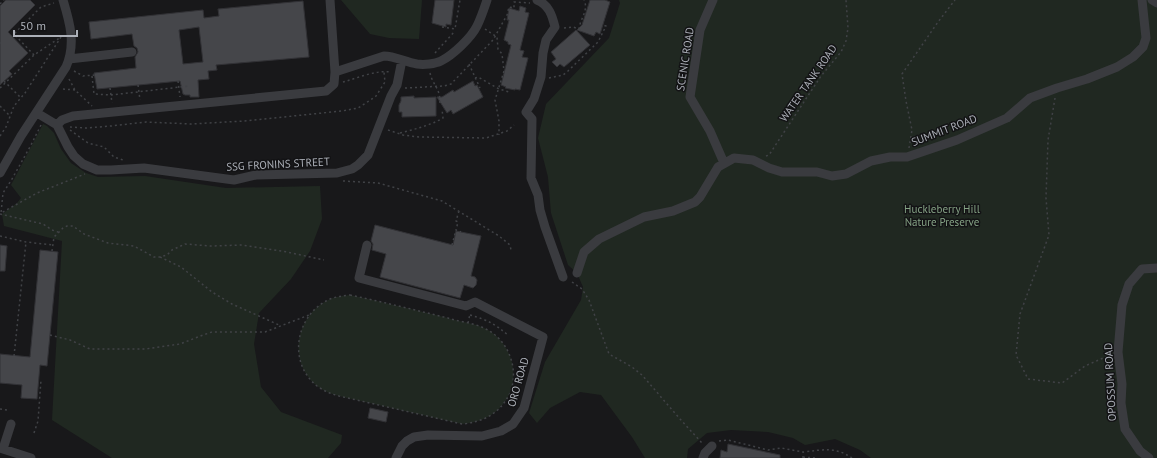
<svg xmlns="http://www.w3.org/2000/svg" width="1157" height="458" font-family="'PT Sans',sans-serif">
	<rect width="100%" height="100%" fill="#18181a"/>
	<!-- green -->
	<path fill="#202821" d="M341,0H422L419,39L389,38L370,34Z
		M619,0H1157V458H871L860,450L835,439L805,445L793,438L768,432L731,430L707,433L688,449L687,458H645L632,437L601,395L580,392L550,408L537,423L529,413L545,362L581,300L583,287L577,273L568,265L551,213L548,177L538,138L546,104L609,38L620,3Z
		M43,124L47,126L54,133L61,149L71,163L86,173L98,177L145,176L226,188L320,186L322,219L310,251L291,279L259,313L254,344L261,387L281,412L342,435L341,443L328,458H112L52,420L62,241L4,226L2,214L17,203L21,198L11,185Z
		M350,295C383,302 415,310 448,318C460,322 475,323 486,329C510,341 520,372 509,395C499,414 483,422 462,424L339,396C331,394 324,391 317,386C288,363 295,318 326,301C333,297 341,296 350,295Z"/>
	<!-- building -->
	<path fill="#45464a" stroke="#323236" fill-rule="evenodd" d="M6,0H30L35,5L8,32L28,53L9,71L12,74L0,85V6Z
		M435,0H454L451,25L446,24V27L432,23Z
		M590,0H605L610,2L600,34L596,32L594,36L577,30L582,25Z
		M303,1L309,57L216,65L217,70L208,71L209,79L198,80L199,97H190V95H185L183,94L180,81L97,89L94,73L136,68L135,57L138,52L137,48L134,46L132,34L91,39L89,22L203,10L204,18L219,16L218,9ZM199,27L203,62L183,64L179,30Z
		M520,6L526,8L525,12L529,13L520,50L524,51L522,57L528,58L520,90L515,89V90L505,88L506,87L501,85L511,45L508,44V42L504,40L509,20H507L509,8L519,11Z
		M576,30L590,45L564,67L560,64L557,67L552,62L556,59L551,52Z
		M473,81L475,86L477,85L483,97L453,114L451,110L447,113L437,97H442L453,90L454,92Z
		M414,96V98L436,97V116L402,117V112H399V105L401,101V97Z
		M375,225L453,245L456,231L481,236L471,276L475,277L477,280L476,285L473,288L464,285L460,298L380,277L386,254L372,250L373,244L371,241Z
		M0,245L7,246L5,271H0Z
		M40,250L58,252L47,366L40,365L37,399L21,398L22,385L0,383V354L30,357Z
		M370,408L388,412L386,422L368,418Z
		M728,444L780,455V458H720L721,450L727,452Z"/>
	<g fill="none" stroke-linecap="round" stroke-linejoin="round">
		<!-- path -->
		<path stroke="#404246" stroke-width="1.5" stroke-dasharray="2 3" stroke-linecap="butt" d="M0,4L4,0
			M442,27L455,29L460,0
			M564,28L573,27L579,29C580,19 589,10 584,0
			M485,29L497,37L498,49L502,54L504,71L495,100L499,121V135
			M579,29L582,32
			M0,43H1
			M435,53L455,31
			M34,55L14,34L41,7L54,3
			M469,64L480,88
			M74,71L83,76L95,75
			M430,73C433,86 440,87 440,103
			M92,76L94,94L111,95L189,86
			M475,78L478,77L499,89L509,92
			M549,78L563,75L568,71L598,42L606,26L603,25
			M69,79L75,90L92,106
			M4,81L21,98
			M178,81L180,97
			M343,82C358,78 375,70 390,72
			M138,85L140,100
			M0,88L34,55L61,37
			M110,88L112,103
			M405,88L444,86L451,84L493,40L507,15L509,7L514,8V2L530,3
			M63,89L75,90
			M1055,98L1048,140L1046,198L1049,235L1020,314L1016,355L1028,379L1062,383L1085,366L1110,355
			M0,106L10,116
			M41,125L31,145L12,179L3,193L1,213L37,193L85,174
			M70,127L86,128L111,126L146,122L191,124L244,121L342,111L358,108L369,101L376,96L385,82L384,72
			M70,130L88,143L104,147L114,157L123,160
			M388,130L403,135L419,137L486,138L507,131L514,125
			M400,133C415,129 429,126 443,118L442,109
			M0,136L6,127L14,106L25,93L61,37
			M909,148L912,130L906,101L902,74L938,22L955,0
			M766,156L769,155L821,76L841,52L846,41L848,28L846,0
			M343,181L378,183L442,201L499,236L510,245L511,250
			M459,211L456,221L458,222L456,230L461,232
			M0,214L43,224L52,230L58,232
			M0,236L26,242L53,245
			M452,245L456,230
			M52,251L54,237L63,228L67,226H73L84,234L108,243L134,246L154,257H160L167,255L172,250L185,244L211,246L242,245L287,252L324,260
			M160,257L181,267L212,292L232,304L279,325
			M572,282L582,289L589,300L609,354L632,367L642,375L680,419L702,443
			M350,295C383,302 415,310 448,318C460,322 475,323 486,329C510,341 520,372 509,395C499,414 483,422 462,424L339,396C331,394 324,391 317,386C288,363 295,318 326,301C333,297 341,296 350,295Z
			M470,315C488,320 495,324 509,336
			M468,323L470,314
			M50,335L70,340L90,349H145L180,344L203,335L212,332H265L309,315
			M14,356L26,242
			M0,409L7,410
			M34,433L38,421L41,380
			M719,441L728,440L768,450L781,448L803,452
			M803,457L815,458
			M803,458V452C823,450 834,446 852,458"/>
		<!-- minor -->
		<path stroke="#3a3b3f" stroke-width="9" d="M330,0L335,72
			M537,0C549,5 552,15 555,27L546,40L543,53L541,77L534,99L526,112L532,119L531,178L538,195L540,210L545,227L563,277
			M713,0L700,30L690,97L710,131L724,163
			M1152,0L1157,3
			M69,59L132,52
			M37,113L57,125L68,147L74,156L83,164L97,170H111L144,168L234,180L256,175L337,173L352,169L358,165L368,155L391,96L397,85L402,60
			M57,125L62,120L73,116L326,91L334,84L335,72L384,56C395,56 405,62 417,64C424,65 435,64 441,61C453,55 471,38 477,26C481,18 484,9 487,0
			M0,173L21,136L66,67C76,44 70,23 63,0
			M367,245L359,278L466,306L475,302L543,337L524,408L513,424L501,431L482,436L428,435L414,437L407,441L402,446L396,458
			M577,273L584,252L599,239L644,217L673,211L695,202L700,197L718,167L734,158L753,160L769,168L782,172H817L832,176L846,174L871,161L890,157H907L957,140L1007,118L1030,98L1057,88L1087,79L1117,67L1133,57L1143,47L1146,38L1142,0
			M0,448L31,458
			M3,449L11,424
			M703,458L705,453L712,446
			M1149,458L1140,451L1125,429L1121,403L1122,384L1118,352L1122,305L1129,284L1142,269L1157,268"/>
	</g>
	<g text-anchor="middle" stroke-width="3" stroke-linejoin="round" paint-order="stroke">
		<!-- street labels -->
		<g font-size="11" fill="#acb0b8" stroke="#131315">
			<text transform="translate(685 59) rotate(-81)" y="4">SCENIC ROAD</text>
			<text transform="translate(808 83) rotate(-55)" y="4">WATER TANK ROAD</text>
			<text transform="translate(944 130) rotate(-21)" y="4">SUMMIT ROAD</text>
			<text transform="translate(278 164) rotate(-3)" y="4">SSG FRONINS STREET</text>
			<text transform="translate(518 382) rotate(-74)" y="4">ORO ROAD</text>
			<text transform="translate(1110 382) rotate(-93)" y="4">OPOSSUM ROAD</text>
		</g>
		<!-- park labels -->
		<g font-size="11" fill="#85a285" stroke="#131315">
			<text x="942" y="213">Huckleberry Hill<tspan x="942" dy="13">Nature Preserve</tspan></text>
		</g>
	</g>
	<!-- scale -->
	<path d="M14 30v6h63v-6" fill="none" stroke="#acb0b8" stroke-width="2"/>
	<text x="20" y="30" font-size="12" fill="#acb0b8" stroke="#131315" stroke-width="3" paint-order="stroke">50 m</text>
</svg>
